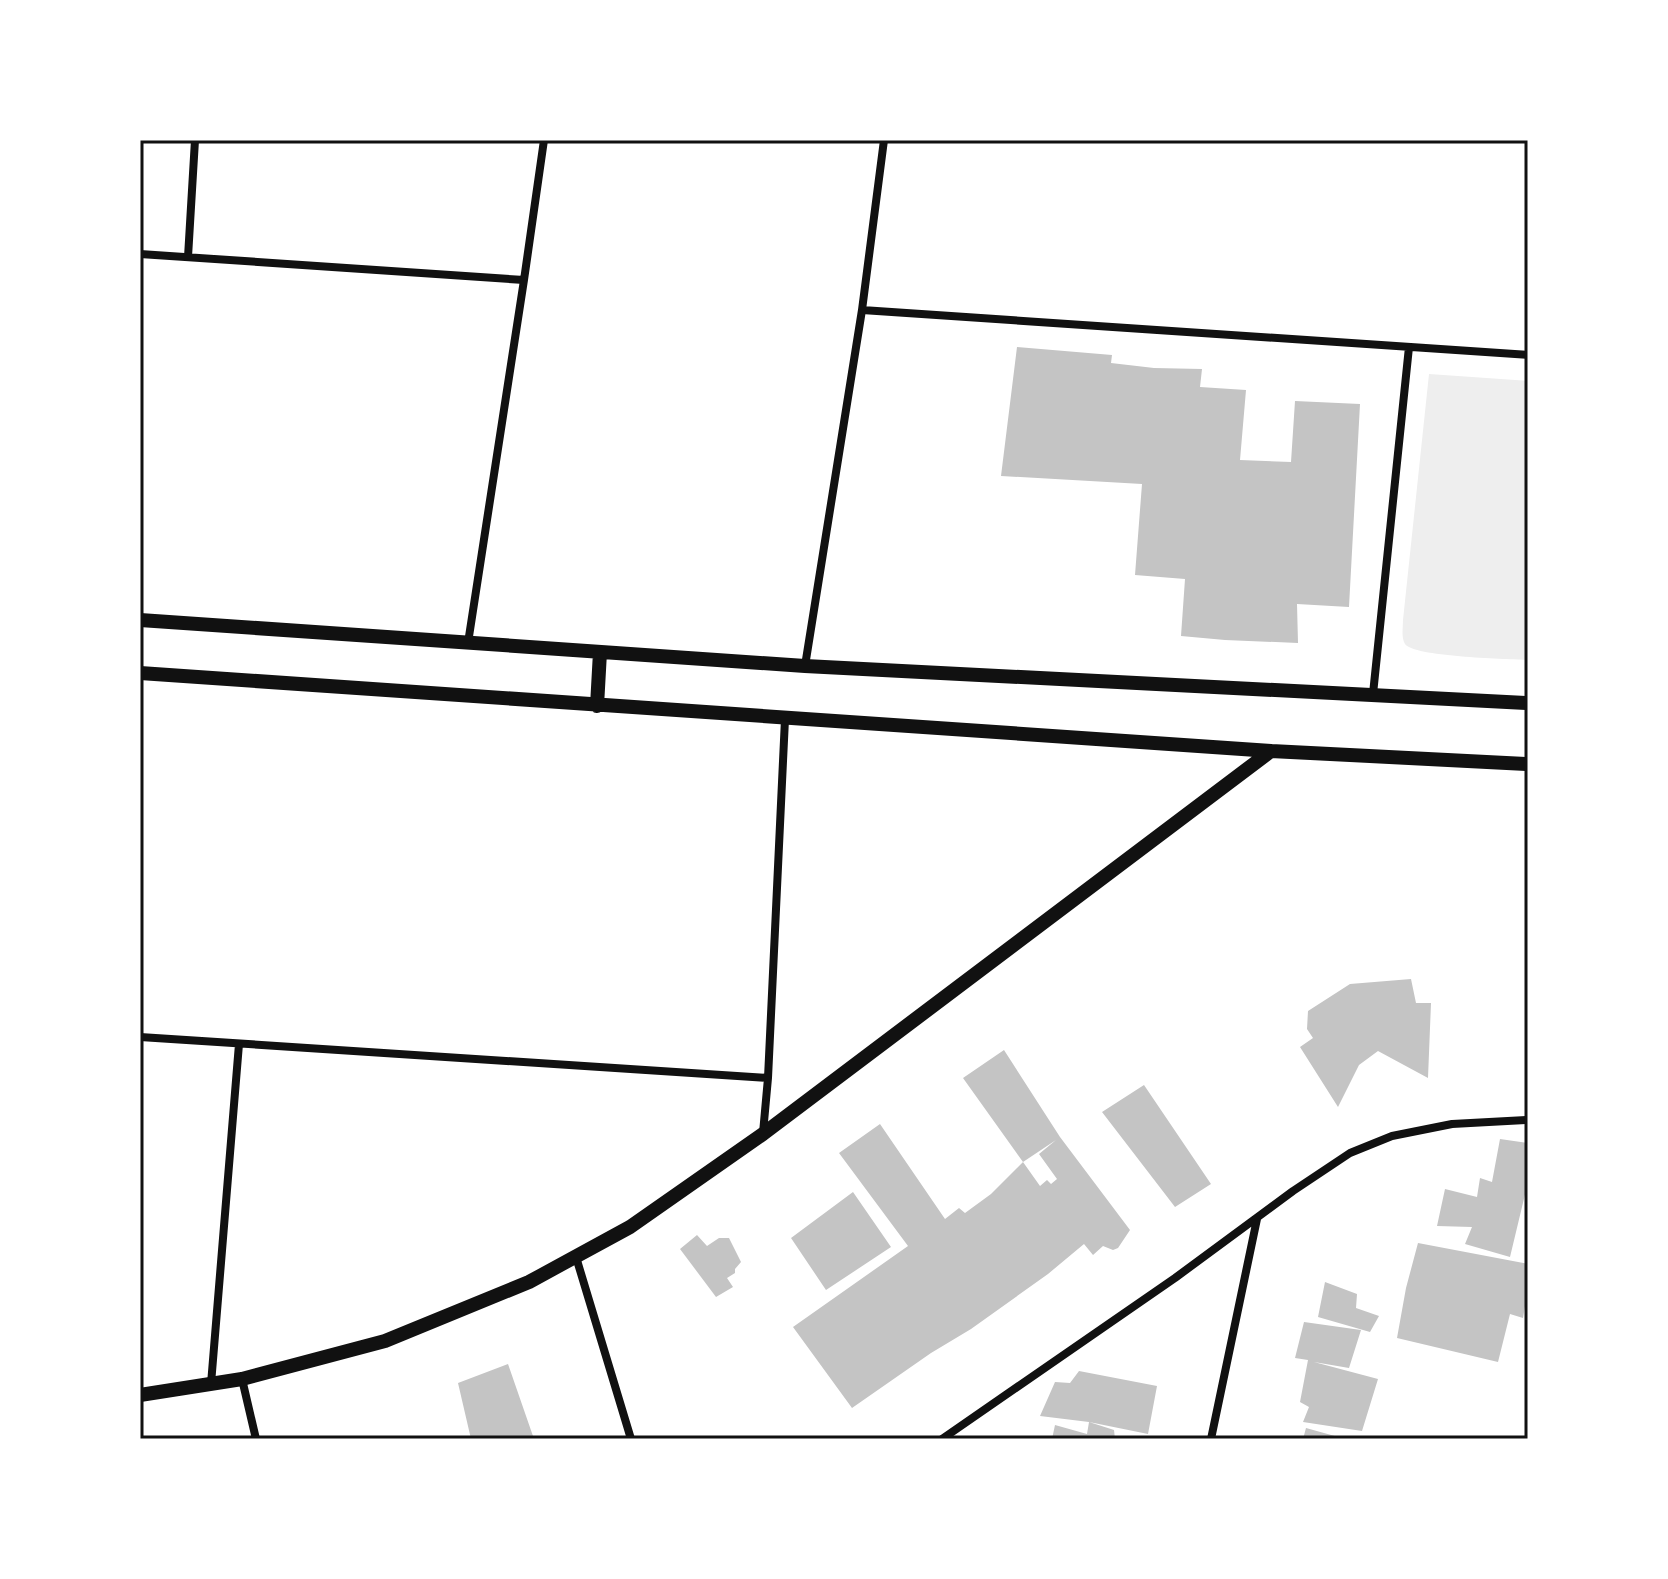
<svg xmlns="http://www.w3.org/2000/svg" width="1668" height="1579" font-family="'Roboto Condensed',sans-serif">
	<rect width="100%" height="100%" fill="#fff"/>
	<!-- green -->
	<path fill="#eee" d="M1429,374L1528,381V660C1509,659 1414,657 1405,644C1401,637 1403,628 1403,620Z"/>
	<!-- building -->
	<path fill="#c4c4c4" d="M1017,347L1112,355L1111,363L1154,368L1202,369L1200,387L1246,390L1240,460L1291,462L1295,401L1360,404L1349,607L1297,604L1298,643L1225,640L1181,636L1185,579L1135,575L1142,484L1001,476Z
		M1411,979L1416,1003H1431L1428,1078L1378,1051L1359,1065L1338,1107L1300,1047L1313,1038L1307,1029L1308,1011L1350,984Z
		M1004,1050L1060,1137L1130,1230L1118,1248L1113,1250L1103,1246L1093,1255L1084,1244L1048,1274L971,1329L931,1353L852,1408L793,1327L908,1246L839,1153L880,1124L945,1219L959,1208L965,1213L991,1194L1023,1162L1040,1186L1047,1180L1051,1184L1057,1179L1039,1154L1056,1140L1023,1162L963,1078Z
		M1144,1085L1211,1184L1175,1207L1102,1112Z
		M1500,1139L1528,1143V1182L1510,1257L1465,1244L1472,1227L1437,1226L1445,1189L1477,1197L1480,1178L1492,1182Z
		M853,1192L891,1247L826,1290L791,1238Z
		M697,1235L707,1246L719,1238H729L741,1262L735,1269V1273L727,1278L733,1287L716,1297L680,1249Z
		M1418,1243L1528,1264V1288L1523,1318L1510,1314L1498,1362L1397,1338L1406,1288Z
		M1325,1282L1357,1294L1356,1308L1379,1316L1370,1332L1318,1317Z
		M1304,1322L1361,1330L1349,1368L1314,1362L1378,1379L1362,1431L1303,1422L1309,1407L1300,1402L1308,1360L1295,1358Z
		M508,1364L534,1439H471L458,1383Z
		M1079,1371L1157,1386L1148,1434L1089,1422L1040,1416L1055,1382L1070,1383Z
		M1089,1422L1114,1430L1115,1439H1052L1055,1425L1087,1434Z
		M1306,1428L1342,1438V1439H1303Z"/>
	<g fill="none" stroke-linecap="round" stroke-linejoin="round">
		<!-- minor -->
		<path stroke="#111" stroke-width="8" d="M140,254L524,280
			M188,257L195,140
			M862,310L1528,355
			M468,643L524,280L544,140
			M805,666L862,310L884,140
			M1373,694L1409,347
			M140,1037L768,1078
			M763,1133L768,1078L785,719
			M576,1257L631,1439
			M242,1379L256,1439
			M211,1384L239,1044
			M942,1439L1175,1278L1293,1191L1350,1153L1392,1136L1452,1124L1528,1120
			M1211,1439L1257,1219"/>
		<!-- tertiary -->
		<path stroke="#111" stroke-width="14" d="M140,620L805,666L1528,703
			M140,673L1271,751L1528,764
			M597,706L600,652
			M140,1395L242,1379L385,1341L529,1282L630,1227L763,1134L1271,751"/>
	</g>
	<!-- border -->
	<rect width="1668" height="1579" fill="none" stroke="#ffffff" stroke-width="284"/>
	<rect x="142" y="142" width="1384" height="1295" fill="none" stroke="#111" stroke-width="3"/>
</svg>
